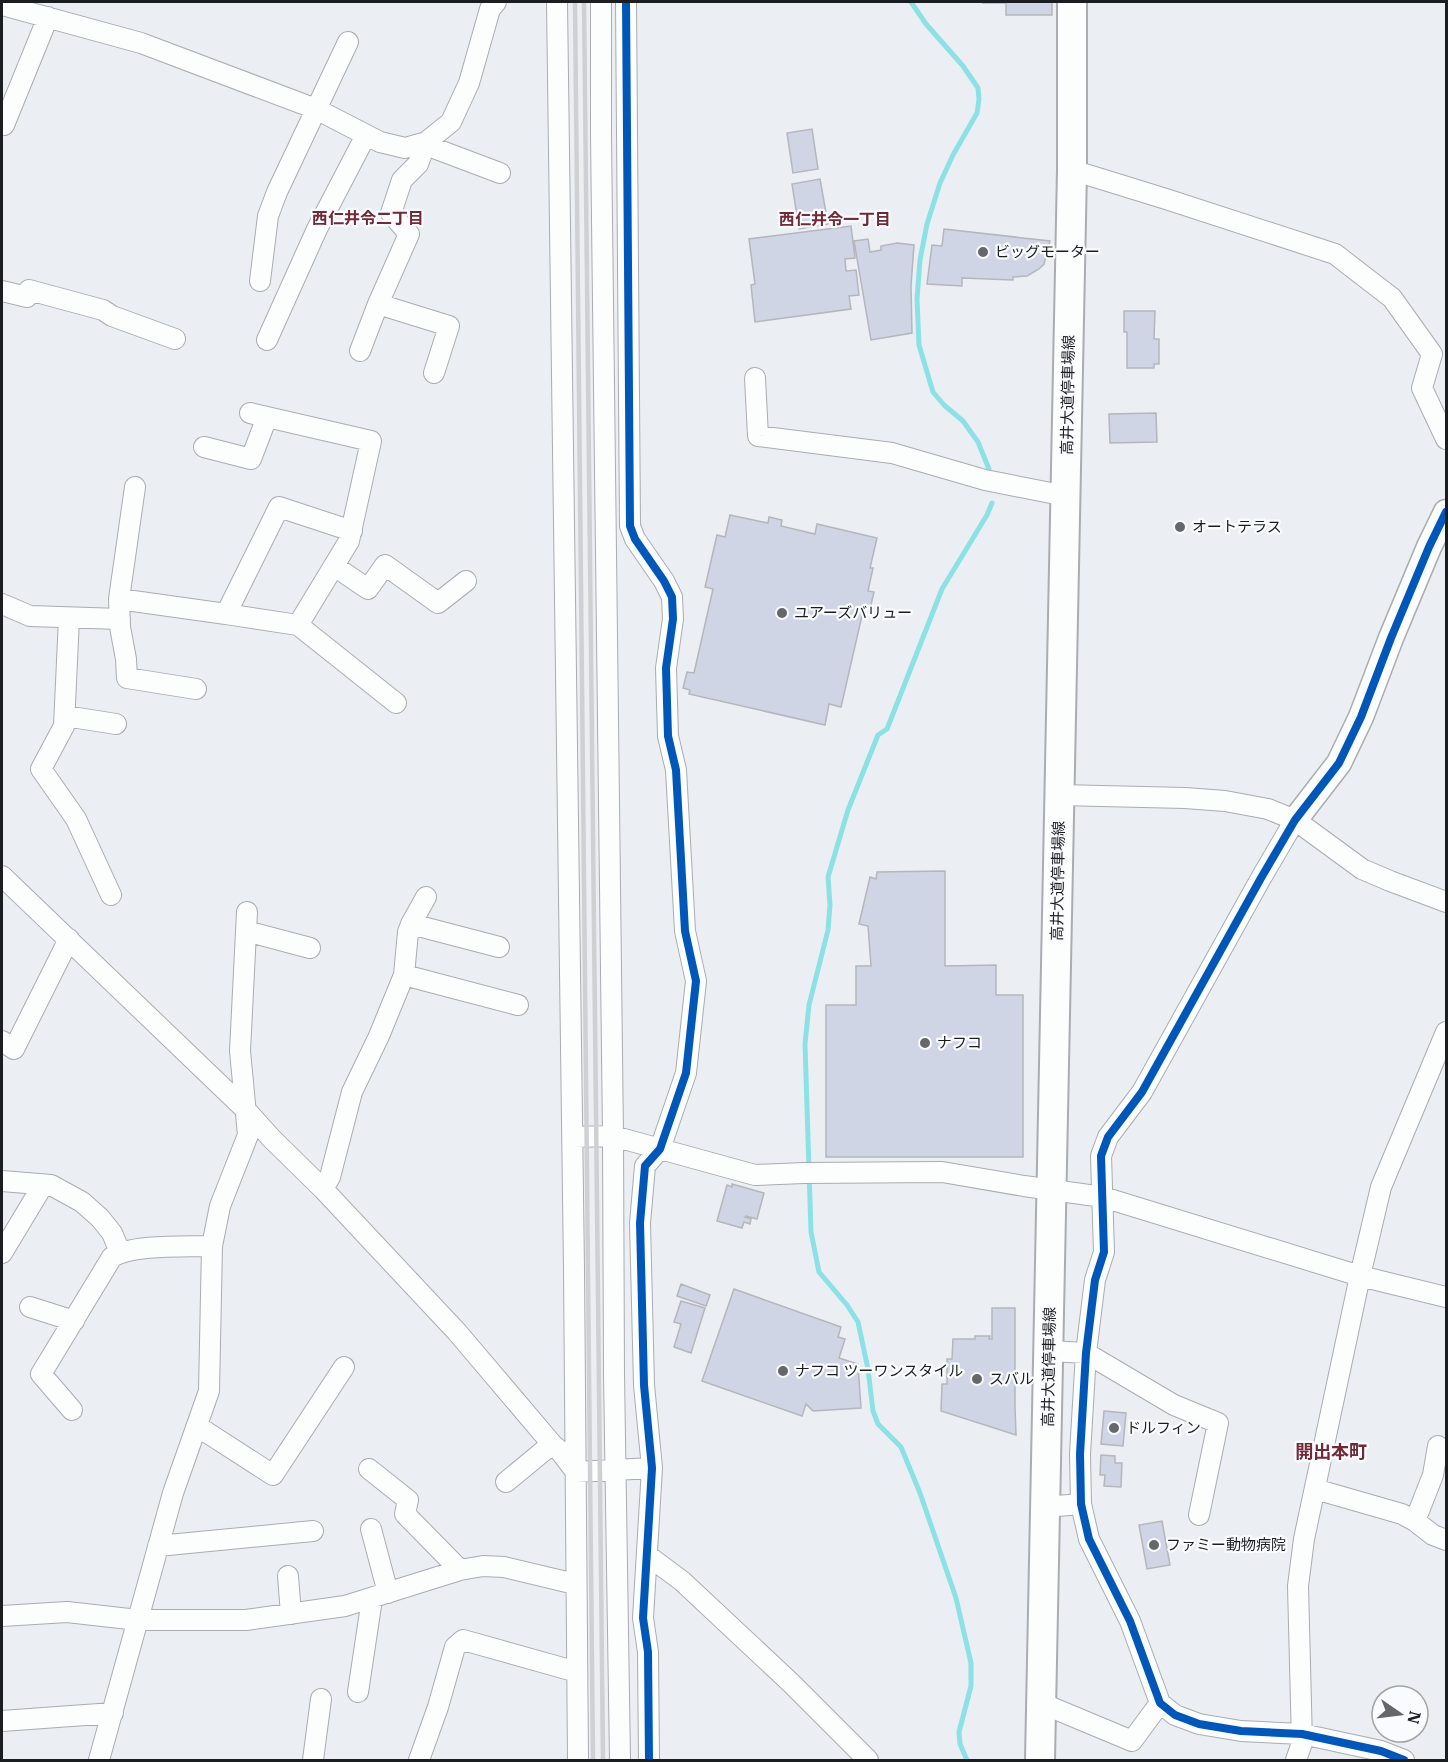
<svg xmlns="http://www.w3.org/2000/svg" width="1448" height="1762" font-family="'IBM Plex Serif','Noto Sans JP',serif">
	<rect width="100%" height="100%" fill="#ebeff4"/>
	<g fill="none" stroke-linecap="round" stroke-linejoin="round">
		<!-- stream -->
		<path stroke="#8ce1e5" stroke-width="5" d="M911,2L926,24L963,66L978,88L979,99L977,113L953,155L940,183L927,224L920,260L917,299L919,345L933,392L944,405L963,421L978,442L989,469
			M967,1760L960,1744L959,1732L971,1686V1663L956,1598L920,1493L901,1447L878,1424L873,1411L868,1369L858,1322L847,1305L819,1272L811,1232L805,1044L809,1005L828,930L830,905L828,877L848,810L878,735L887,729L942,589L987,515L992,503"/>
	</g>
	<!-- building -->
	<path fill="#cfd5e5" stroke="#b4b6bb" stroke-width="1.5" d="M983,2H1052V15H1006V3H983Z
		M812,129L818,169L793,173L787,133Z
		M820,179L828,224L799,229L792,184Z
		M851,226L855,258L845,259L846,271L856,270L859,295L849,296L851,309L755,322L751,285L755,284L749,239Z
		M944,229L1050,241L1044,264L1039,269L1027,276L1013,277V280L962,278V286L927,284L932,245L942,246Z
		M868,239L870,252L881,250V246L897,243L914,245L911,286L912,333L871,340L854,241Z
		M1124,311H1155L1154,339H1159V364H1154V368H1127V332H1124Z
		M1156,413L1157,442L1110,443L1109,414Z
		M730,515L768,523L769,517L782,520L781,526L815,534L817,524L877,538L870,568H873L868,591L874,592L870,609L864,607L841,707L829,704L825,725L689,694L690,690L683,688L687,672L694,673L713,589L705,587L717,535L725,537Z
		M945,871V966L996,965V995H1023V1157H826V1005H856V966H871L868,926L859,924L870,877L876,879L877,872Z
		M732,1184L764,1193L757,1219L746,1216L745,1217L751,1219L750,1224L744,1222L742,1228L717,1221L727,1185L732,1187Z
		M681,1284L710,1295L706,1306L677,1296Z
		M734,1289L841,1327L838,1337L845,1339L839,1358L858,1364L861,1408L813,1411L806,1404L802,1416L702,1381Z
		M681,1301L705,1308L691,1353L674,1347L681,1324L674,1322Z
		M992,1308H1015V1406L1016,1435L941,1411L942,1384H947V1359H952L953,1339H975V1336H990L989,1339H992Z
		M1104,1411L1126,1413L1123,1446L1101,1444Z
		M1101,1455L1115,1456V1463H1122L1121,1487L1104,1486L1105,1475H1100Z
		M1162,1521L1170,1565L1147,1569L1139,1525Z"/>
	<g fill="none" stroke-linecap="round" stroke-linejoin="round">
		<defs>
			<path id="minor" d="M557,2L574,1269L578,1760
				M601,2V136L613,1136L614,1374L620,1760
				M626,2L630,526L635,539L664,581L672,597L673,619L666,668L668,736L676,770L685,931L696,981L686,1073L660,1149L645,1166L640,1223L644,1385L652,1468L643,1618L648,1652L649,1760
				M2,5L141,43L316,109L380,142L405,148L426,142L451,122L469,83L490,9L496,2
				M4,125L48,17
				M1072,170L1166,199L1335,254L1392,298L1432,354L1422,388L1446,439
				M260,281L268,216L277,192L348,42
				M2,291L27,297L29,290L103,310L112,316L175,339
				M378,304L449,326L434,373
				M267,340L317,229L366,135
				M360,351L378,304L409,234L391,213L402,180L418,164L426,142L431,147L500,173
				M755,378L758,436L892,453L985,480L1066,496
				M250,413L371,441L349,541L298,625
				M204,447L251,459L267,417
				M334,566L368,589L385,565L438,603L466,581
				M119,599L135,487
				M2,604L30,616L120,619
				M226,614L298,625L396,703
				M69,618L64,726L41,769L76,819L111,895
				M196,689L127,678L126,659L120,627L119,599L226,614L279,507L352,531
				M65,716L116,724
				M1060,795L1185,798L1225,801L1268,809L1295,820L1362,869L1390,881L1446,902
				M1295,820L1261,878L1142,1092L1108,1137L1101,1156L1104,1252L1095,1280L1086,1353L1080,1454L1081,1504L1089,1539L1130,1621L1160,1703L1175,1715L1199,1724L1241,1731L1302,1734L1381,1751L1404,1760
				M2,876L246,1110L272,1139L323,1189L457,1332L552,1444L560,1451L576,1472
				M411,924L499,947
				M246,931L310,948
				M404,975L518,1005
				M2,1041L14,1049L69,939
				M573,1137L613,1136L755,1175L804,1173L942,1172L1024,1186L1103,1197L1360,1276L1446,1297
				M2,1181L51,1185L82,1202L100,1218L112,1233L120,1252
				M323,1189L330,1177L352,1092L379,1036L404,975L408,932L411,924L426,897
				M2,1253L43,1185
				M30,1307L74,1321
				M1050,1351L1086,1353L1174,1405L1218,1423L1199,1515
				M72,1410L41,1374L112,1257C134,1244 185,1247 212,1246
				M197,1426L273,1475L344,1367
				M369,1469L408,1500L405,1514L460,1570
				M576,1472L652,1468
				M506,1482L552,1444
				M1315,1489L1402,1514L1415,1521L1433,1535L1446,1540
				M1045,1507L1081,1504
				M1415,1521L1433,1475L1438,1446
				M371,1529L388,1593
				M158,1546L313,1531
				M647,1555L682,1581L791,1683L868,1760
				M288,1576L291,1614
				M2,1616L67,1612L138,1620H246L345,1606L460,1570L483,1566L504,1567L575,1584
				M358,1692L372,1599
				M1041,1703L1132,1741L1160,1703
				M2,1721L113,1713
				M99,1760L173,1493L209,1391L212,1246L220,1206L248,1135L240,1051L247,912
				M313,1760L321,1699
				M419,1760L438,1707L455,1647L463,1640L577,1672
				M1296,1760L1302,1743L1298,1586L1304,1539L1360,1276L1381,1187L1446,1032"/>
			<path id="tertiary" d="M1295,820L1339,763L1361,717L1391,638L1429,547L1446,512"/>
			<path id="secondary" d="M1040,1760L1072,170V2"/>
		</defs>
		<!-- minor casing -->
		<use href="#minor" stroke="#a9acb0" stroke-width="22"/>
		<!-- tertiary casing -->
		<use href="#tertiary" stroke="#a9acb0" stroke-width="27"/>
		<!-- secondary casing -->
		<use href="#secondary" stroke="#a9acb0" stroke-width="32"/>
		<!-- minor -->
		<use href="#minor" stroke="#fcfdfd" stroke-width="20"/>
		<!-- tertiary -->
		<use href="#tertiary" stroke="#fcfdfd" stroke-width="24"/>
		<!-- secondary -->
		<use href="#secondary" stroke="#fcfdfd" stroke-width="28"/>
		<!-- rail -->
		<path stroke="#cfd0d1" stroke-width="4.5" d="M575,2L593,1760
			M584,2L603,1760"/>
		<defs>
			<path id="cycleway" d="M626,2L630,526L635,539L664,581L672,597L673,619L666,668L668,736L676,770L685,931L696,981L686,1073L660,1149L645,1166L640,1223L644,1385L652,1468L643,1618L648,1652L649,1760
				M1404,1760L1381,1751L1302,1734L1241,1731L1199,1724L1175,1715L1160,1703L1130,1621L1089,1539L1081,1504L1080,1454L1086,1353L1095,1280L1104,1252L1101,1156L1108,1137L1142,1092L1261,878L1295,820L1339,763L1361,717L1391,638L1429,547L1446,512"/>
		</defs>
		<!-- cycleway casing -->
		<use href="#cycleway" stroke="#fafbfd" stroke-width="11"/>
		<!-- cycleway -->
		<use href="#cycleway" stroke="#0057b8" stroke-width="8"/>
	</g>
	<!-- markers -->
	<g fill="#64676b" stroke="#fafbfd" stroke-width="2">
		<circle cx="983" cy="252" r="6"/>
		<circle cx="1180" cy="527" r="6"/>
		<circle cx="782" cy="613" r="6"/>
		<circle cx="925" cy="1043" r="6"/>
		<circle cx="783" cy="1371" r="6"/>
		<circle cx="977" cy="1379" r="6"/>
		<circle cx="1114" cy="1428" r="6"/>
		<circle cx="1154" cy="1545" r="6"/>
	</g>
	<g text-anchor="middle" stroke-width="4.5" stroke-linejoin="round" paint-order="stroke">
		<!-- poi labels -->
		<g font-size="15" fill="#1b1e21" stroke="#fafbfd" text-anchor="start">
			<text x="995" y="257">ビッグモーター</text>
			<text x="1192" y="532">オートテラス</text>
			<text x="794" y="618">ユアーズバリュー</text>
			<text x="937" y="1048">ナフコ</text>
			<text x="795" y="1376">ナフコ ツーワンスタイル</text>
			<text x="989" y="1384">スバル</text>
			<text x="1126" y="1433">ドルフィン</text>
			<text x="1166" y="1550">ファミー動物病院</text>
		</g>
		<!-- street labels -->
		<g font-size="15" fill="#1b1e21" stroke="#fafbfd">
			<text transform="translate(1068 395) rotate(-89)" y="5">高井大道停車場線</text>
			<text transform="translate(1058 881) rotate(-89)" y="5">高井大道停車場線</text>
			<text transform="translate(1049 1367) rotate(-89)" y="5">高井大道停車場線</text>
		</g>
		<!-- neighbourhood labels -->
		<g font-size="16" font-weight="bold" fill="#702937" stroke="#fafbfd">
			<text x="368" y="224">西仁井令二丁目</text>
			<text x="835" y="225">西仁井令一丁目</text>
		</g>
		<!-- quarter labels -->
		<g font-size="18" font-weight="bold" fill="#702937" stroke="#fafbfd">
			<text x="1331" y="1458">開出本町</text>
		</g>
	</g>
	<!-- border -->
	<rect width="1448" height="1762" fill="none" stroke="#1b1e21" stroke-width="6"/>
	<!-- north arrow -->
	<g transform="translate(1400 1714) rotate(104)"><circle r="28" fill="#fafbfd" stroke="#a1a3a5" stroke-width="1.5"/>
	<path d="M0-4.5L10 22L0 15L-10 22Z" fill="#64676b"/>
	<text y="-9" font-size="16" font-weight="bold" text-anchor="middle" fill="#1b1e21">N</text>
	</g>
</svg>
